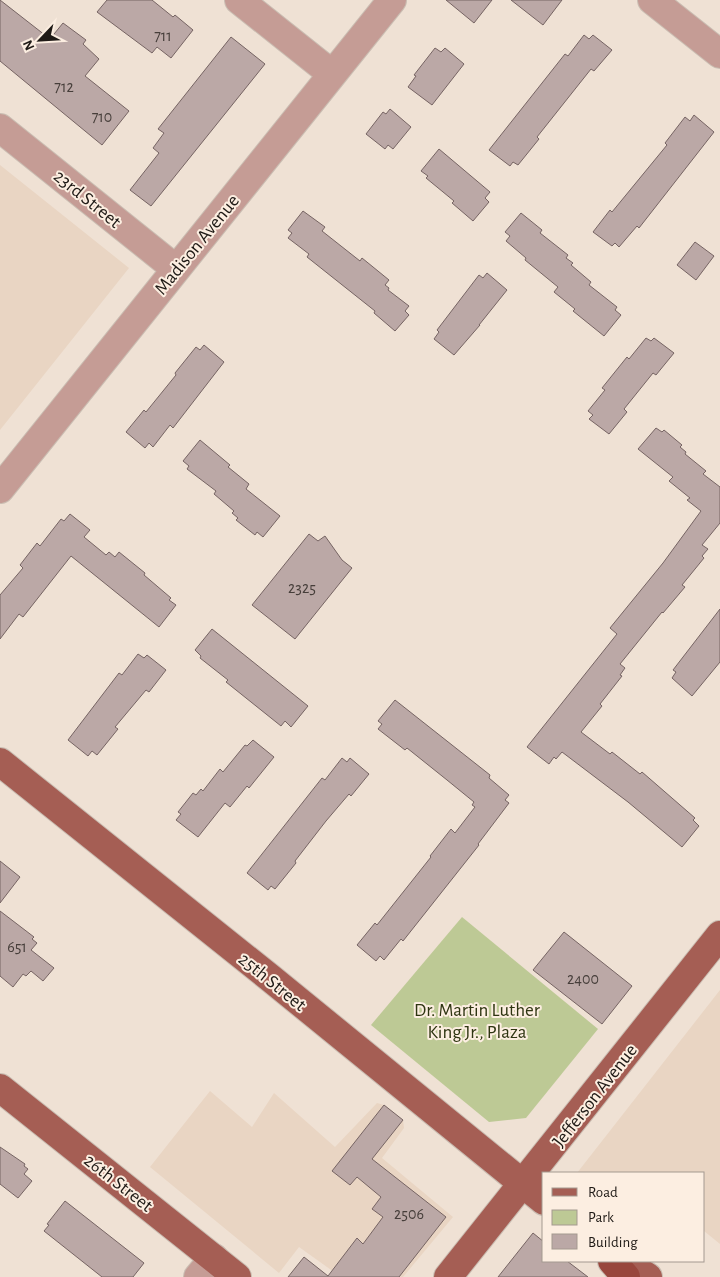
<svg xmlns="http://www.w3.org/2000/svg" width="720" height="1277" font-family="'Alegreya Sans',sans-serif">
	<rect width="100%" height="100%" fill="#efe1d4"/>
	<!-- built -->
	<path fill="#e9d5c3" d="M0,165L129,268L0,430Z
		M720,990V1244L704,1231V1173H577Z
		M210,1091L252,1127L274,1093L335,1147L377,1103L384,1105L403,1120L404,1128L382,1158L453,1217L403,1277H341L299,1247L279,1273L150,1167Z"/>
	<!-- green -->
	<path fill="#bdc995" d="M462,917L598,1029L526,1118L489,1122L371,1025Z"/>
	<!-- building -->
	<path fill="#bba8a6" stroke="#766463" d="M0,0L50,39L63,23L86,40L83,44L99,59L85,76L129,111L102,145L0,61Z
		M107,0H152L173,17L175,15L193,30L171,58L157,47L152,53L97,12Z
		M446,0H492L474,23Z
		M511,0H562L543,25Z
		M584,35L589,39L593,35L612,50L594,71L591,69L537,137L539,139L518,165L513,162L510,166L489,150L565,54L568,56Z
		M231,37L265,64L151,206L130,190L159,153L153,148L164,133L158,129Z
		M435,48L441,52L445,48L464,64L432,105L408,87L416,76L414,75Z
		M390,109L411,127L393,149L388,145L385,149L366,134L383,112L386,114Z
		M694,115L714,132L639,228L637,226L619,247L615,243L612,246L593,232L610,210L612,212L667,145L665,143L685,117L690,121Z
		M439,149L490,192L485,198L489,202L473,221L452,203L454,201L426,178L428,176L421,171Z
		M303,211L325,227L322,231L360,261L362,258L389,280L385,285L389,288L388,290L409,306L405,311L409,315L395,331L374,313L375,311L307,257L309,254L288,238L292,233L288,230Z
		M521,213L542,230L540,233L568,255L566,258L573,263L571,265L591,282L589,285L617,307L615,310L621,315L604,336L573,311L575,309L554,292L558,287L525,260L526,258L506,241L510,236L505,232Z
		M695,242L714,256L696,280L677,265Z
		M487,273L507,290L479,325H480L454,355L434,339L439,332L437,330L479,275L483,278Z
		M646,338L651,341L654,338L674,353L656,375L653,373L624,409L627,412L609,434L589,419L593,415L588,411L605,390L602,388L627,357L629,359Z
		M204,345L224,362L173,428L170,425L153,447L149,443L145,448L126,432L144,410L146,412L176,375L175,373L196,347L200,350Z
		M656,428L662,432L664,430L682,445L680,447L686,452L685,454L706,471L703,474L720,487V523L702,545L708,549L702,556L704,558L682,585L685,587L663,613L662,612L620,664L625,668L620,675L622,676L600,704L602,706L581,732L610,754L612,752L640,774L642,772L695,818L693,820L699,826L682,847L628,802L562,752L556,759L554,757L549,764L527,747L617,634L610,628L663,563L701,511L687,500L690,498L669,481L673,477L638,449Z
		M200,440L230,465L228,467L249,484L246,489L280,516L263,537L257,532L255,535L236,520L238,518L232,513L234,511L214,494L216,491L187,469L189,466L183,461Z
		M70,514L90,530L84,537L106,555L109,552L115,557L119,552L145,573L144,575L171,598L169,600L176,605L159,627L71,556L23,617L19,614L0,639V595L23,568L20,565L37,543L40,546L61,519L64,521Z
		M309,534L318,541L325,536L342,560L352,568L295,639L252,605Z
		M720,609V662L692,696L672,678L676,672L673,670Z
		M212,629L308,706L291,727L285,721L281,726L226,682L228,680L200,658L201,656L195,650Z
		M138,654L144,658L147,655L166,670L149,692L146,690L115,727L118,729L97,755L92,751L88,756L68,740L119,673L122,675Z
		M395,700L490,775L489,778L509,795L505,800L509,803L478,844L479,845L403,941L401,939L384,960L380,956L376,961L357,945L375,923L377,925L431,857L430,856L451,829L455,833L475,807L472,805L474,802L447,780L407,748L405,750L378,729L382,724L378,721Z
		M253,740L274,757L249,788L247,786L230,807L225,803L198,837L176,820L181,814L178,812L193,793L196,795L201,789L203,791L220,769L223,772L245,745L247,746Z
		M342,758L347,762L350,758L369,774L351,796L349,794L326,821L295,861L296,863L275,889L271,886L268,890L247,873L322,778L325,780Z
		M0,861L20,877L0,903Z
		M0,911L34,937L32,939L37,943L31,950L54,968L43,981L31,971L26,976L23,974L13,987L0,976Z
		M564,932L632,986L602,1024L533,970Z
		M384,1105L403,1120L372,1159L446,1217L399,1277H288L304,1257L328,1276L357,1238L363,1244L383,1217L372,1209L381,1197L357,1177L350,1185L332,1171Z
		M0,1147L25,1164L24,1166L28,1169L24,1174L32,1181L18,1198L0,1184Z
		M65,1201L144,1263L133,1277H102L44,1231L49,1225L47,1224Z
		M533,1233L544,1242V1261H567L588,1277H498Z"/>
	<g fill="none" stroke-linecap="round" stroke-linejoin="round">
		<defs>
			<path id="minor" d="M239,0L332,74
				M652,0L720,54
				M0,128L176,269
				M0,489L392,0
				M198,1277L214,1258"/>
			<path id="major" d="M0,762L269,977L544,1201
				M0,1088L237,1277
				M623,1261L648,1277
				M448,1277L720,935"/>
			<path id="highway" d="M612,1261L626,1277"/>
		</defs>
		<!-- minor casing -->
		<use href="#minor" stroke="#cabdb2" stroke-width="30"/>
		<!-- major casing -->
		<use href="#major" stroke="#cabdb2" stroke-width="30"/>
		<!-- highway casing -->
		<use href="#highway" stroke="#cabdb2" stroke-width="30"/>
		<!-- minor -->
		<use href="#minor" stroke="#c59c95" stroke-width="28"/>
		<!-- major -->
		<use href="#major" stroke="#a55e54" stroke-width="28"/>
		<!-- highway -->
		<use href="#highway" stroke="#98463c" stroke-width="28"/>
	</g>
	<g text-anchor="middle" stroke-width="4" stroke-linejoin="round" paint-order="stroke">
		<!-- number labels -->
		<g font-size="16" fill="#463e3a">
			<text x="163" y="41">711</text>
			<text x="64" y="92">712</text>
			<text x="102" y="122">710</text>
			<text x="302" y="593">2325</text>
			<text x="17" y="952">651</text>
			<text x="583" y="984">2400</text>
			<text x="409" y="1219">2506</text>
		</g>
		<!-- street labels -->
		<g font-size="19" fill="#1f1a16" stroke="#fceee1">
			<text transform="translate(88 198) rotate(39)" y="7">23rd Street</text>
			<text transform="translate(196 244) rotate(-51)" y="7">Madison Avenue</text>
			<text transform="translate(273 981) rotate(39)" y="7">25th Street</text>
			<text transform="translate(594 1095) rotate(-52)" y="7">Jefferson Avenue</text>
			<text transform="translate(119 1182) rotate(38)" y="7">26th Street</text>
		</g>
		<!-- park labels -->
		<g font-size="19" fill="#2e3511" stroke="#fceee1">
			<text x="477" y="1016">Dr. Martin Luther<tspan x="477" dy="22">King Jr., Plaza</tspan></text>
		</g>
	</g>
	<!-- legend -->
	<rect x="542" y="1172" width="162" height="90" fill="#fceee1" stroke="#a49990"/>
	<rect x="552" y="1188" width="25" height="8" fill="#a55e54" stroke="#a49990"/>
	<text x="588" y="1197" font-size="15" fill="#1f1a16">Road</text>
	<rect x="552" y="1210" width="25" height="15" fill="#bdc995" stroke="#a49990"/>
	<text x="588" y="1222" font-size="15" fill="#1f1a16">Park</text>
	<rect x="552" y="1234" width="25" height="15" fill="#bba8a6" stroke="#a49990"/>
	<text x="588" y="1247" font-size="15" fill="#1f1a16">Building</text>
	<!-- north arrow -->
	<g transform="translate(40 40) rotate(245)" stroke="#fceee1" stroke-width="4" paint-order="stroke">
	<path d="M0-4L9 19L0 12L-9 19Z" fill="#1f1a16"/>
	<text y="-8" font-size="14" font-weight="bold" text-anchor="middle" fill="#1f1a16">N</text>
	</g>
</svg>
